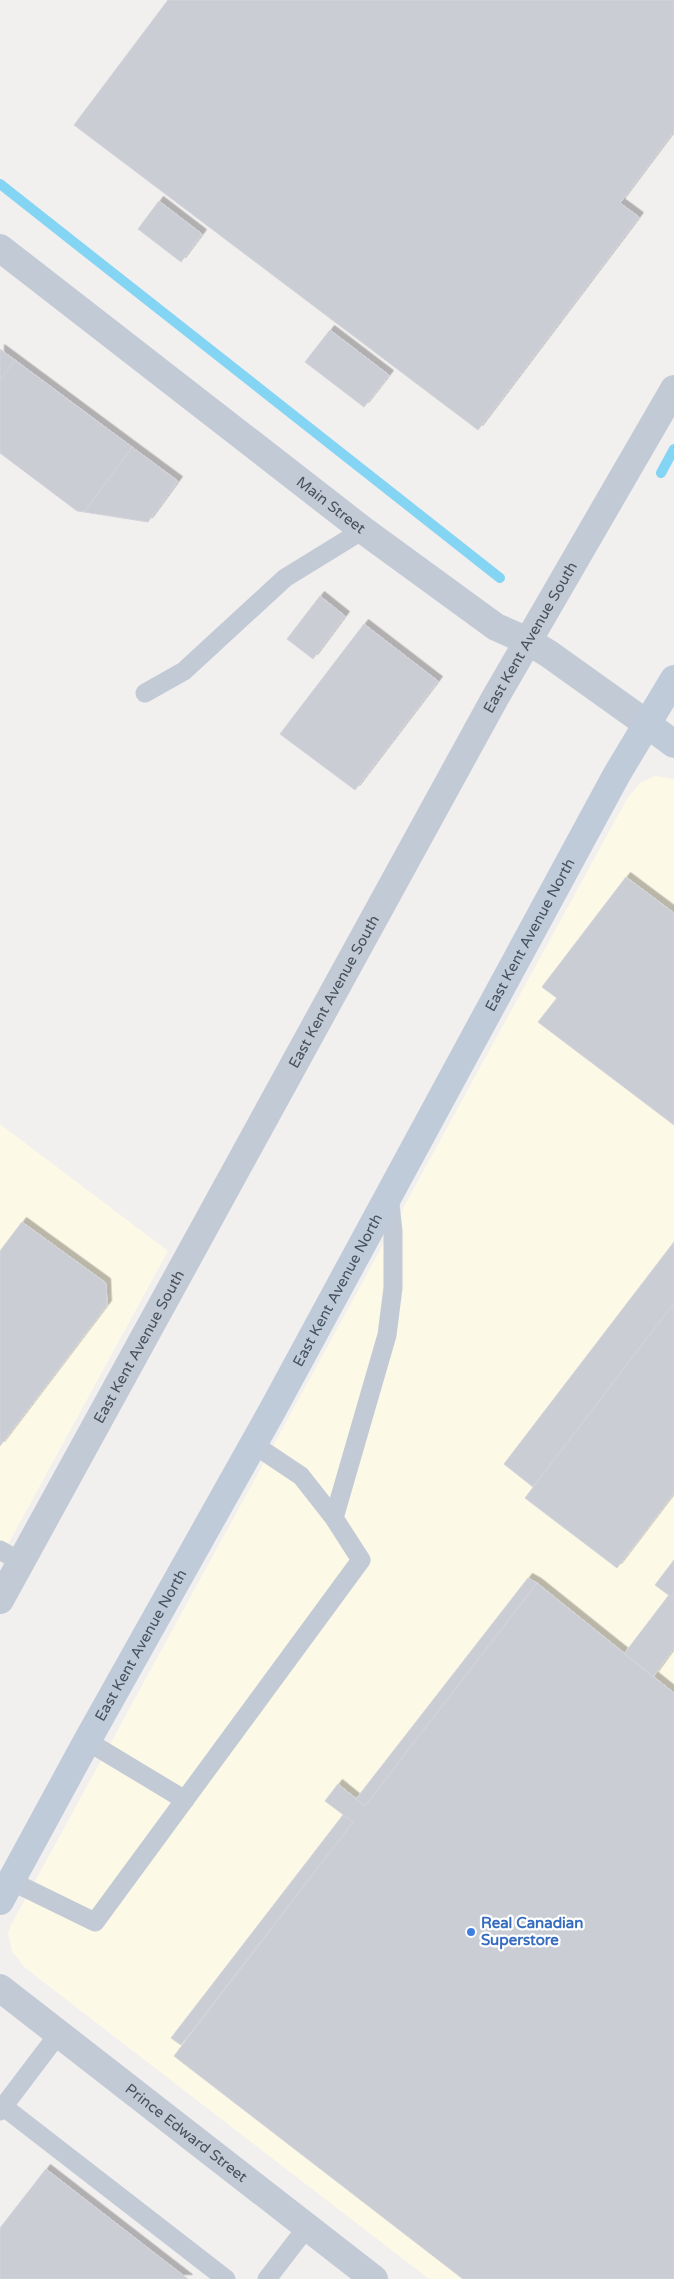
<svg xmlns="http://www.w3.org/2000/svg" width="674" height="2279" font-family="'Varela Round',sans-serif">
	<defs>
		<filter id="shadow"><feDropShadow dx="4.5" dy="-4.5" stdDeviation="0" flood-color="#0004"/></filter>
	</defs>
	<rect width="100%" height="100%" fill="#f2efef"/>
	<!-- commercial -->
	<path fill="#fdf9e7" d="M655,776L674,779V2279H429L24,1967L12,1951L8,1933L11,1925L628,797L640,783Z
		M0,1124L168,1251L0,1559Z"/>
	<g fill="none" stroke-linecap="round" stroke-linejoin="round">
		<!-- stream -->
		<path stroke="#84d4f3" stroke-width="10" d="M0,184L500,578
			M661,473L674,449"/>
	</g>
	<!-- building -->
	<path fill="#cbcdd5" stroke="#d3d4db" filter="url(#shadow)" d="M168,0H674V131L620,203L639,217L478,430L74,125Z
		M159,201L202,234L181,262L138,229Z
		M330,330L389,375L364,407L305,362Z
		M0,349L15,360L0,380Z
		M15,360L132,447L84,512L77,511L0,453V380Z
		M132,447L178,481L148,522L84,512Z
		M320,596L345,616L313,659L287,639Z
		M364,624L438,681L355,790L280,734Z
		M626,877L674,913V1125L538,1022L557,998L542,987Z
		M22,1222L106,1283L107,1305L0,1446V1251Z
		M674,1242V1303L533,1487L504,1464Z
		M674,1303V1493L617,1568L525,1498Z
		M674,1560V1599L655,1585Z
		M528,1578L537,1583L365,1806L356,1799Z
		M537,1583L674,1693V2279H463L174,2056L353,1822L325,1801L338,1784L365,1806Z
		M669,1595L674,1599V1648L653,1677L624,1654Z
		M343,1815L353,1822L181,2045L171,2038Z
		M46,2169L188,2279H0V2228Z"/>
	<g fill="none" stroke-linecap="round" stroke-linejoin="round">
		<!-- lane -->
		<path stroke="#c2cad5" stroke-width="19" d="M145,693L184,671L285,578L363,530
			M334,1518L387,1335L393,1288V1231L389,1195
			M0,1550L21,1562
			M87,1741L185,1800
			M11,1881L95,1922L361,1560L334,1518L301,1476L253,1444
			M4,2107L226,2279
			M0,2111L59,2033
			M267,2279L307,2227"/>
		<!-- street -->
		<g stroke="#c2cad5" stroke-width="28">
			<path id="s1" d="M0,248L363,530L496,627L528,641L549,654L647,724"/>
			<path id="s2" d="M0,1600L495,698L674,389"/>
			<path id="s3" d="M0,1988L374,2279"/>
		</g>
		<!-- secondary -->
		<g stroke="#c0cbd9" stroke-width="28">
			<path d="M647,724L674,744"/>
			<path id="s4" d="M0,1901L87,1741L272,1411L617,774L674,679"/>
		</g>
	</g>
	<!-- markers -->
	<circle fill="#3f7fe0" stroke="#fff" stroke-width="2" cx="471" cy="1932" r="5"/>
	<g text-anchor="middle" stroke-width="4.5" stroke-linejoin="round" paint-order="stroke">
		<!-- street labels -->
		<g font-size="15" fill="#46515e" stroke="#fff">
			<text dy="5" stroke="none"><textPath href="#s1" startOffset="419">Main Street</textPath></text>
			<text dy="5" stroke="none"><textPath href="#s2" startOffset="1099">East Kent Avenue South</textPath></text>
			<text dy="5" stroke="none"><textPath href="#s4" startOffset="1102">East Kent Avenue North</textPath></text>
			<text dy="5" stroke="none"><textPath href="#s2" startOffset="694">East Kent Avenue South</textPath></text>
			<text dy="5" stroke="none"><textPath href="#s4" startOffset="698">East Kent Avenue North</textPath></text>
			<text dy="5" stroke="none"><textPath href="#s2" startOffset="289">East Kent Avenue South</textPath></text>
			<text dy="5" stroke="none"><textPath href="#s4" startOffset="292">East Kent Avenue North</textPath></text>
			<text dy="5" stroke="none"><textPath href="#s3" startOffset="236">Prince Edward Street</textPath></text>
		</g>
		<!-- shop labels -->
		<g font-size="15" font-weight="bold" fill="#366cbe" stroke="#fff" text-anchor="start">
			<text x="481" y="1928">Real Canadian<tspan x="481" dy="17">Superstore</tspan></text>
		</g>
	</g>
</svg>
